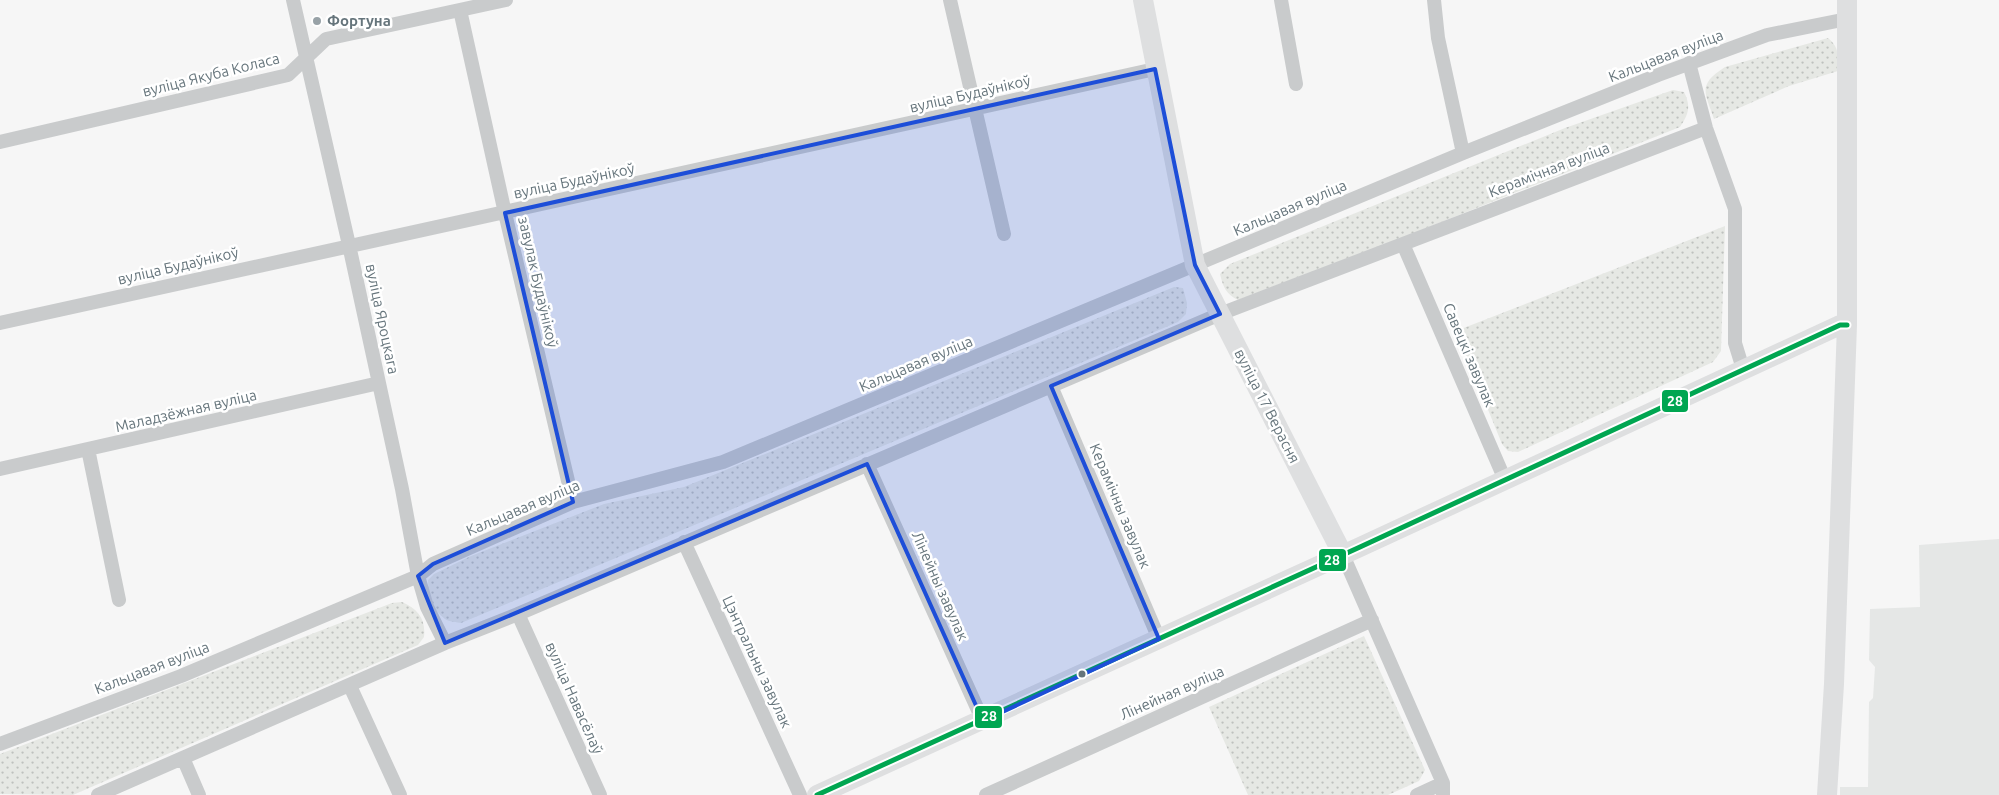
<svg xmlns="http://www.w3.org/2000/svg" width="1999" height="795" font-family="Ubuntu,sans-serif">
	<defs>
		<pattern id="grass-dots" width="8" height="8" patternUnits="userSpaceOnUse" patternTransform="scale(1.25)"><rect width="8" height="8" fill="#e6e8e4"/><path d="M2 2h.1M6 6h.1" fill="none" stroke="#bec1be" stroke-width="1.8" stroke-linecap="round"/></pattern>
	</defs>
	<rect width="100%" height="100%" fill="#f6f6f6"/>
	<!-- built -->
	<path fill="#e5e7e6" d="M1999,539V795H1840V787H1868L1869,702L1873,698L1875,667L1869,660L1870,609L1920,607L1919,545Z"/>
	<!-- grass -->
	<path fill="url(#grass-dots)" d="M1828,38C1840,48 1838,56 1838,71L1789,86L1714,119C1705,92 1697,85 1725,67Z
		M1673,90L1684,92C1691,106 1689,114 1680,127L1414,233L1238,300C1226,294 1223,287 1220,274L1230,264L1565,128Z
		M1725,226L1721,351L1713,362L1518,452L1508,451L1502,444L1456,331Z
		M1174,287L1183,288L1187,303L1186,314L1178,322L461,623C457,622 449,622 445,619C432,610 428,595 428,580L434,574L471,556L604,504L684,487Z
		M402,602C418,609 426,619 424,637L418,645L73,795L0,794V754L392,603Z
		M1364,636L1425,770L1419,781L1388,795H1248L1209,707Z"/>
	<g fill="none" stroke-linecap="round" stroke-linejoin="round">
		<!-- street -->
		<path stroke="#c9cbcc" stroke-width="14" d="M293,0L349,245L402,489L418,576L427,607L445,643
			M950,0L1004,234
			M1281,0L1296,84
			M1434,0L1438,38L1463,153
			M460,10L505,213L573,502
			M1689,63L1706,128L1735,209V343L1743,369
			M0,142L288,75L326,39L506,0
			M1403,244L1505,480
			M0,323C385,237 770,155 1155,69
			M1051,386L1159,639
			M88,449L119,600
			M867,464L983,721
			M0,469L379,383
			M684,542L800,795
			M1343,555L1443,783V795
			M518,614L600,795
			M350,686L400,795
			M0,744L181,676L418,576L433,564L573,502L723,462L1463,153L1658,75L1767,35L1847,19
			M183,758L199,795
			M98,795L445,643L518,614L1220,314L1706,128
			M986,795L1372,620
			M1417,795L1443,783"/>
		<!-- secondary -->
		<path stroke="#dedfe0" stroke-width="20" d="M1143,0L1195,265L1343,555
			M817,795L1360,547L1840,325H1847
			M1827,795L1834,684L1847,325V0"/>
		<defs>
			<path id="bus-1" d="M817,795L1360,547L1840,325H1847"/>
		</defs>
		<!-- bus-1 casing -->
		<use href="#bus-1" stroke="#fff" stroke-width="9"/>
		<!-- bus-1 -->
		<use href="#bus-1" stroke="#00a651" stroke-width="5"/>
	</g>
	<!-- marked area -->
	<path fill="#1d4ed8" fill-opacity="0.2" stroke="#1d4ed8" stroke-width="4" stroke-linejoin="round" d="M1155,69L1195,265L1220,314L1051,386L1159,639L983,721L867,464L445,643L418,576L433,564L573,502L505,213Z"/>
	<!-- markers -->
	<circle fill="#98a2a7" stroke="#fff" stroke-width="2" cx="317" cy="21" r="5"/>
	<circle fill="#66757c" stroke="#fff" stroke-width="2" cx="1082" cy="674" r="4.5"/>
	<g text-anchor="middle" stroke-width="5" stroke-linejoin="round" paint-order="stroke">
		<!-- poi labels -->
		<g font-size="15" font-weight="bold" fill="#66757c" stroke="#fff" text-anchor="start">
			<text x="327" y="26">Фортуна</text>
		</g>
		<!-- street labels -->
		<g font-size="15" fill="#66757c" stroke="#fff">
			<text transform="translate(1666 56) rotate(-21)" y="5">Кальцавая вуліца</text>
			<text transform="translate(211 75) rotate(-14)" y="5">вуліца Якуба Коласа</text>
			<text transform="translate(970 94) rotate(-13)" y="5">вуліца Будаўнікоў</text>
			<text transform="translate(1549 170) rotate(-21)" y="5">Керамічная вуліца</text>
			<text transform="translate(574 181) rotate(-12)" y="5">вуліца Будаўнікоў</text>
			<text transform="translate(1290 208) rotate(-23)" y="5">Кальцавая вуліца</text>
			<text transform="translate(178 266) rotate(-13)" y="5">вуліца Будаўнікоў</text>
			<text transform="translate(538 282) rotate(77)" y="5">завулак Будаўнікоў</text>
			<text transform="translate(382 319) rotate(78)" y="5">вуліца Яроцкага</text>
			<text transform="translate(1469 355) rotate(67)" y="5">Савецкі завулак</text>
			<text transform="translate(916 364) rotate(-23)" y="5">Кальцавая вуліца</text>
			<text transform="translate(1267 406) rotate(63)" y="5">вуліца 17 Верасня</text>
			<text transform="translate(186 411) rotate(-13)" y="5">Маладзёжная вуліца</text>
			<text transform="translate(1120 506) rotate(67)" y="5">Керамічны завулак</text>
			<text transform="translate(523 508) rotate(-23)" y="5">Кальцавая вуліца</text>
			<text transform="translate(940 586) rotate(66)" y="5">Лінейны завулак</text>
			<text transform="translate(757 662) rotate(65)" y="5">Цэнтральны завулак</text>
			<text transform="translate(152 668) rotate(-21)" y="5">Кальцавая вуліца</text>
			<text transform="translate(1172 693) rotate(-24)" y="5">Лінейная вуліца</text>
			<text transform="translate(574 698) rotate(66)" y="5">вуліца Навасёлаў</text>
		</g>
	</g>
	<g stroke="#fff" stroke-width="2">
		<rect x="1661" y="389" width="28" height="24" rx="5" fill="#00a651"/>
		<rect x="1318" y="548" width="29" height="24" rx="5" fill="#00a651"/>
		<rect x="974" y="705" width="29" height="24" rx="5" fill="#00a651"/>
	</g>
	<g font-size="14" text-anchor="middle" font-weight="bold" fill="#fff">
		<text x="1675" y="406">28</text>
		<text x="1332" y="565">28</text>
		<text x="989" y="721">28</text>
	</g>
</svg>
